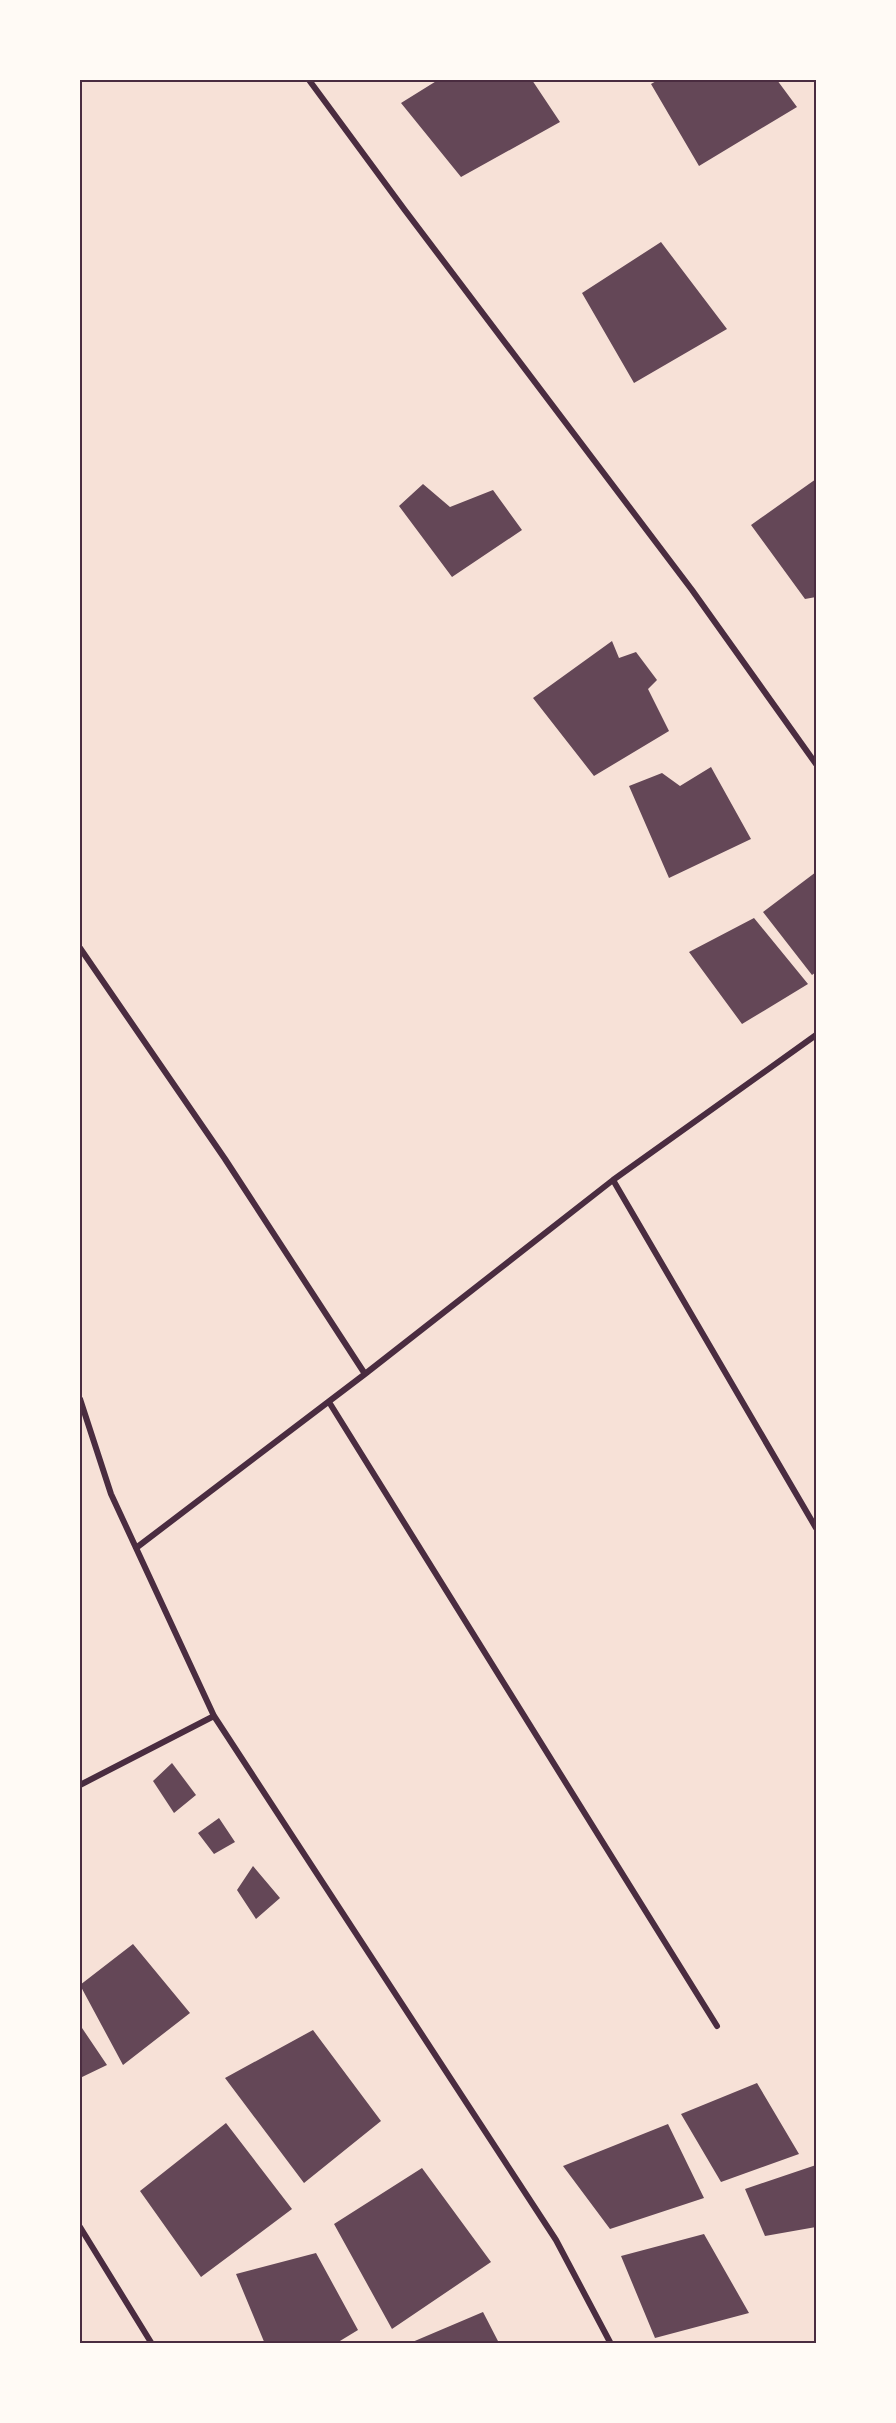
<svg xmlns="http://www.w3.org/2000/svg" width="896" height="2423" font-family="'Roboto Serif',serif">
	<rect width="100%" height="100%" fill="#f7e1d7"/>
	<!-- building -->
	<path fill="#644757" d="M438,80H532L560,122L461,177L401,103Z
		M658,80H777L797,107L699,166L651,84Z
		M661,242L727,329L634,383L582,293Z
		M816,479V597L805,599L751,525Z
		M423,484L450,507L493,490L522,530L452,577L399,506Z
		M612,641L619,658L636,652L657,680L648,689L669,731L594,776L533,698Z
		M711,767L751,839L669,878L629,786L662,773L680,786Z
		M816,872V972L812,975L763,912Z
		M754,918L808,984L742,1024L689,952Z
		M172,1763L196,1795L174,1813L153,1781Z
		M219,1818L235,1842L214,1854L198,1833Z
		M253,1866L280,1898L256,1919L237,1890Z
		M133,1944L190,2013L123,2065L80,1985Z
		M80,2025L107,2065L80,2078Z
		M313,2030L381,2121L304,2183L225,2078Z
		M757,2083L799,2154L721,2182L681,2114Z
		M226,2123L292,2209L201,2277L140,2191Z
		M668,2124L704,2198L610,2229L563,2166Z
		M816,2165V2227L765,2236L745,2189Z
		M422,2168L491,2262L392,2329L334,2224Z
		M704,2234L749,2313L655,2338L621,2256Z
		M316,2253L358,2330L335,2344H265L236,2274Z
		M483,2312L499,2343H410Z"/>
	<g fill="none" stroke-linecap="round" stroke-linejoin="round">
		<!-- minor -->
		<path stroke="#4a2c40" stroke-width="6" d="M309,80L404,209L692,590L816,764
			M80,948L225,1159L365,1374
			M613,1180L816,1528
			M80,1399L111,1494L214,1716L556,2240L611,2344
			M329,1402L717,2026
			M136,1548L365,1374L613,1180L816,1035
			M80,1785L214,1716
			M80,2227L152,2344"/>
	</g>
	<!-- border -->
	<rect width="896" height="2423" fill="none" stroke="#fffaf5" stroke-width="162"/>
	<rect x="81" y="81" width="734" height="2261" fill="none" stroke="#4a2c40" stroke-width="2"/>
</svg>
